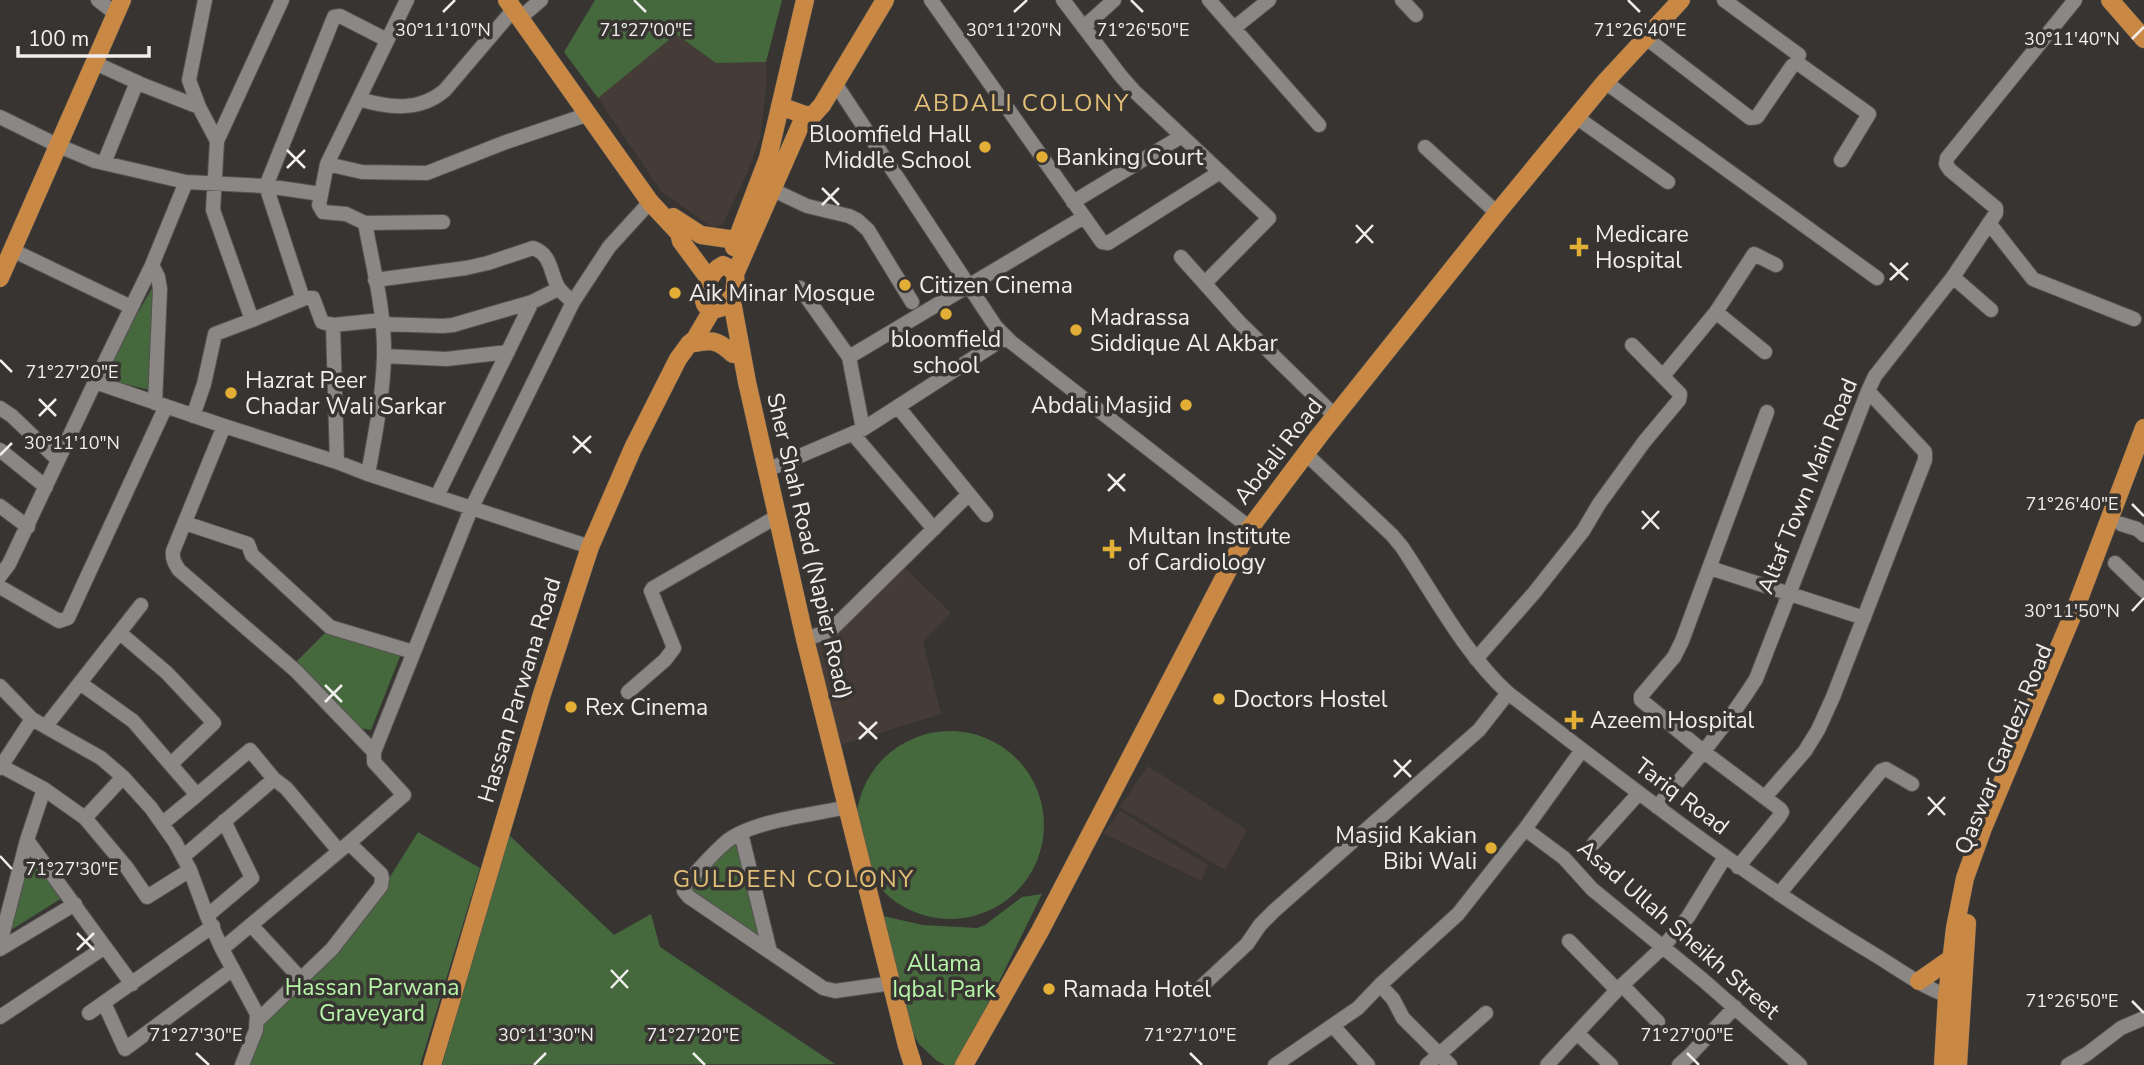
<svg xmlns="http://www.w3.org/2000/svg" width="2144" height="1065" font-family="'Nunito Sans',sans-serif">
	<rect width="100%" height="100%" fill="#373432"/>
	<!-- built -->
	<path fill="#453c38" d="M676,33L716,63L766,62L767,81L760,138L749,169L723,224L715,227L710,226L661,191L598,98Z
		M900,563L951,613L923,641L941,714L825,750L801,640L833,628Z
		M1148,766L1247,830L1225,870L1120,807Z
		M1120,811L1208,865L1201,881L1103,833Z"/>
	<!-- green -->
	<path fill="#45693d" d="M595,0H782L766,62L716,63L676,34L598,98L564,52Z
		M155,283L150,390L100,378Z
		M325,633L401,654L371,730L358,728L297,661Z
		M856 825a94 94 0 1 1 188 0a94 94 0 1 1-188 0Z
		M418,832L480,868L420,1065H248L265,1019L363,920Z
		M741,833L770,952L686,894Z
		M508,834L614,935L651,914L660,947L835,1064L442,1065Z
		M29,853L62,898L11,930Z
		M1042,894L961,1059L955,1065H945L937,1061L919,1044L903,1016L883,916L923,925L977,928L985,925L1022,897Z"/>
	<g fill="none" stroke-linecap="round" stroke-linejoin="round">
		<defs>
			<path id="minor" d="M98,0L116,14
				M931,0L1102,242L1108,243L1220,172
				M1063,0L1120,75L1134,91L1269,218L1205,283
				M1209,0L1319,125
				M1402,0L1416,15
				M1724,0L1799,55
				M520,18L541,0
				M1084,27L1114,0
				M1234,28L1269,0
				M1646,38L1750,118L1757,117L1792,66L1795,64H1799L1869,114L1841,160
				M95,63L143,85L199,107
				M1605,82L1877,278
				M835,83L996,327L1011,342L1250,528
				M359,99C388,108 420,112 445,90L514,9
				M0,117L59,146L95,161L186,182L266,186L321,194
				M1576,117L1668,182
				M217,141L282,0
				M1425,147L1497,213
				M104,163L137,82
				M327,164L362,172L427,173L506,142L589,114
				M186,182L152,265L95,382L224,426L337,462L368,474L590,547
				M771,189L807,206L849,216L857,220L868,230L912,302
				M1073,202L1182,136
				M365,223L346,214L323,212L319,205L327,164L407,0
				M1989,223L2033,279L2134,319
				M12,250L131,307
				M1181,257L1239,322L1335,416
				M152,265L158,277L160,289L155,403
				M1953,277L1991,310
				M375,280L466,268L488,263L533,248C551,254 550,271 557,285C560,292 568,297 573,302
				M800,288L849,357L863,429
				M303,298H313L322,322L333,325L337,462
				M1716,312L1765,352
				M252,320L303,299L266,186L334,17L340,16L387,40
				M382,324L443,326L453,325L532,302L558,289
				M333,325L382,320
				M384,356L446,359L508,352
				M849,357L1084,217
				M1663,376L1716,312L1754,254L1776,265
				M898,407L986,515
				M0,408L12,416L58,460
				M193,416L204,384L215,334L252,320L213,210L217,141L199,107L189,80L205,0
				M224,426L173,551C172,559 175,564 179,570L296,671L374,752V762L404,795L349,843L381,874L382,878L381,886L332,949L258,1020
				M853,434L934,529
				M0,450L46,487
				M1306,454L1392,535L1402,547C1434,595 1465,654 1508,693C1627,784 1743,876 1872,953C1896,967 1929,993 1957,998
				M767,470L863,429L1006,337
				M368,474C375,435 383,396 384,356C385,312 373,267 365,223L443,222
				M437,496L532,302
				M0,506L28,527
				M185,523L248,544L252,555L330,627L413,652
				M2121,524L2137,529L2144,535
				M2115,563L2144,591
				M1710,568L1864,618
				M0,576L9,564L95,382
				M0,587L59,621L68,618L166,406
				M120,633L167,673L214,723L171,764
				M805,639L824,633L833,628L969,494
				M1476,659L1534,593L1583,531L1599,504L1644,442L1679,400L1680,394L1632,345
				M80,683L133,721L197,795L163,823
				M0,686L32,719L101,758L123,777L151,808L175,842L190,870L207,916L222,949L257,1014L256,1030L242,1065
				M628,692L665,660L674,648L651,591L653,588L771,520
				M46,726L141,605
				M374,752L471,509L573,302L609,247L650,202
				M1,766L44,789
				M0,768L32,719
				M274,779L286,788L339,851
				M1765,797L1805,751L1818,730L1833,697L1925,460V452L1868,391
				M1657,807C1692,766 1727,725 1756,679L1868,391L1875,376L1953,277L1996,213V208L1950,170L1946,164L1947,158L2075,0
				M838,809C807,815 751,822 727,841C712,854 698,870 685,885L684,891L689,897L823,988L835,991L885,984
				M85,818L123,777
				M1525,829L1564,858L1592,889L1703,980L1800,1065
				M741,833L770,952
				M1594,843L1639,793
				M184,856L274,779L250,750L197,795
				M1738,867L1779,817L1782,812L1780,809L1704,752L1641,700V696L1674,657L1682,641L1767,412
				M1779,894L1881,771L1886,769L1912,784
				M207,916L252,878L224,821
				M251,925L301,979
				M1569,941L1617,990
				M0,944L27,840
				M105,947L132,984
				M0,949L75,904
				M222,949L349,843
				M1380,985L1393,999L1403,1018L1450,1065
				M1622,985L1658,1022
				M1202,986L1247,944L1260,925L1275,910L1479,730L1508,693
				M104,1003L125,1049L233,969
				M89,1013L213,926
				M0,1017L105,947L27,840L44,789L85,818L127,868L147,897L190,870
				M1333,1026L1368,1065
				M1578,1034L1611,1065
				M1275,1065L1358,1008L1380,985L1458,914L1525,829L1582,750
				M1427,1065L1486,1013
				M1547,1065L1617,990L1663,947L1688,917L1725,857
				M1679,1065L1690,1055L1735,1007
				M2068,1065L2087,1054L2121,1028L2144,1018"/>
			<path id="major" d="M507,0L650,202L679,233L681,241L709,279
				M2110,0L2144,39
				M805,115H813L822,105L885,0
				M673,217L701,235L736,240
				M734,247L768,158L805,0
				M735,274L731,269L723,265C715,269 712,274 708,282C689,322 740,317 735,274L805,115L780,106
				M0,278L122,0
				M731,296L747,382L805,639L907,1046L913,1065
				M689,344C710,340 716,338 733,354
				M1919,981L1952,958
				M432,1065L542,694L590,547L633,448L678,359L689,344L695,339L712,310
				M964,1065L1040,931L1250,528L1319,436L1497,213L1605,82L1681,0
				M1943,1065L1947,996L1955,928L1965,878L1983,828L2076,607L2144,428
				M1958,1065L1967,923"/>
		</defs>
		<!-- minor casing -->
		<use href="#minor" stroke="#555251" stroke-width="16"/>
		<!-- major casing -->
		<use href="#major" stroke="#555251" stroke-width="19"/>
		<!-- minor -->
		<use href="#minor" stroke="#8a8785" stroke-width="14"/>
		<!-- major -->
		<use href="#major" stroke="#c98945" stroke-width="18"/>
	</g>
	<!-- ticks -->
	<path fill="none" stroke="#f1efee" stroke-width="2.5" d="M634,0L646,12M1131,0L1143,12M1628,0L1640,12M443,12L455,0M1014,12L1027,0M2132,39L2144,27M287,150L305,168M287,168L305,150M822,188L839,205M822,205L839,188M1356,225L1373,243M1356,243L1373,225M1890,263L1908,280M1890,280L1908,263M0,360L12,372M39,399L56,416M39,416L56,399M573,436L591,453M573,453L591,436M0,455L12,443M1108,474L1125,491M1108,491L1125,474M2132,504L2144,516M1642,511L1659,529M1642,529L1659,511M2132,611L2144,598M325,685L342,702M325,702L342,685M859,722L877,739M859,739L877,722M1394,760L1411,777M1394,777L1411,760M1928,797L1945,815M1928,815L1945,797M0,856L12,869M77,933L94,950M77,950L94,933M611,970L628,988M611,988L628,970M2132,1001L2144,1013M196,1053L209,1065M693,1053L705,1065M1190,1053L1202,1065M1687,1053L1699,1065M534,1065L546,1053"/>
	<!-- markers -->
	<g fill="#e3ae35" stroke="#373432" stroke-width="2.5">
		<circle cx="985" cy="147" r="7"/>
		<circle cx="1042" cy="157" r="7"/>
		<path d="M1575.5 236.5h7v7h7v7h-7v7h-7v-7h-7v-7h7z"/>
		<circle cx="905" cy="285" r="7"/>
		<circle cx="675" cy="293" r="7"/>
		<circle cx="946" cy="314" r="7"/>
		<circle cx="1076" cy="330" r="7"/>
		<circle cx="231" cy="393" r="7"/>
		<circle cx="1186" cy="405" r="7"/>
		<path d="M1108.5 538.5h7v7h7v7h-7v7h-7v-7h-7v-7h7z"/>
		<circle cx="1219" cy="699" r="7"/>
		<circle cx="571" cy="707" r="7"/>
		<path d="M1570.5 709.5h7v7h7v7h-7v7h-7v-7h-7v-7h7z"/>
		<circle cx="1491" cy="848" r="7"/>
		<circle cx="1049" cy="989" r="7"/>
	</g>
	<g text-anchor="middle" stroke-width="7" stroke-linejoin="round" paint-order="stroke">
		<!-- poi labels -->
		<g font-size="23" fill="#f1efee" stroke="#373432" text-anchor="start">
			<text x="971" y="142" text-anchor="end">Bloomfield Hall<tspan x="971" dy="26">Middle School</tspan></text>
			<text x="1056" y="165">Banking Court</text>
			<text x="1595" y="242">Medicare<tspan x="1595" dy="26">Hospital</tspan></text>
			<text x="919" y="293">Citizen Cinema</text>
			<text x="689" y="301">Aik Minar Mosque</text>
			<text x="1090" y="325">Madrassa<tspan x="1090" dy="26">Siddique Al Akbar</tspan></text>
			<text x="946" y="347" text-anchor="middle">bloomfield<tspan x="946" dy="26">school</tspan></text>
			<text x="245" y="388">Hazrat Peer<tspan x="245" dy="26">Chadar Wali Sarkar</tspan></text>
			<text x="1172" y="413" text-anchor="end">Abdali Masjid</text>
			<text x="1128" y="544">Multan Institute<tspan x="1128" dy="26">of Cardiology</tspan></text>
			<text x="1233" y="707">Doctors Hostel</text>
			<text x="585" y="715">Rex Cinema</text>
			<text x="1590" y="728">Azeem Hospital</text>
			<text x="1477" y="843" text-anchor="end">Masjid Kakian<tspan x="1477" dy="26">Bibi Wali</tspan></text>
			<text x="1063" y="997">Ramada Hotel</text>
		</g>
		<!-- street labels -->
		<g font-size="23" fill="#f1efee" stroke="#373432">
			<text transform="translate(1278 451) rotate(-52)" y="8">Abdali Road</text>
			<text transform="translate(1807 486) rotate(-68)" y="8">Altaf Town Main Road</text>
			<text transform="translate(810 546) rotate(77)" y="8">Sher Shah Road (Napier Road)</text>
			<text transform="translate(519 690) rotate(-73)" y="8">Hassan Parwana Road</text>
			<text transform="translate(2003 749) rotate(-68)" y="8">Qaswar Gardezi Road</text>
			<text transform="translate(1682 796) rotate(37)" y="8">Tariq Road</text>
			<text transform="translate(1679 929) rotate(41)" y="8">Asad Ullah Sheikh Street</text>
		</g>
		<!-- park labels -->
		<g font-size="23" fill="#b7f6a8" stroke="#373432">
			<text x="944" y="971">Allama<tspan x="944" dy="26">Iqbal Park</tspan></text>
			<text x="372" y="995">Hassan Parwana<tspan x="372" dy="26">Graveyard</tspan></text>
		</g>
		<!-- neighbourhood labels -->
		<g font-size="24" letter-spacing="2" fill="#e3bf77" stroke="#373432">
			<text x="1022" y="111">ABDALI COLONY</text>
			<text x="794" y="887">GULDEEN COLONY</text>
		</g>
	</g>
	<g font-size="18" text-anchor="middle" fill="#f1efee" stroke="#373432" stroke-width="7" stroke-linejoin="round" paint-order="stroke">
		<text x="443" y="36">30°11'10"N</text>
		<text x="646" y="36">71°27'00"E</text>
		<text x="1014" y="36">30°11'20"N</text>
		<text x="1143" y="36">71°26'50"E</text>
		<text x="1640" y="36">71°26'40"E</text>
		<text x="2072" y="45">30°11'40"N</text>
		<text x="72" y="378">71°27'20"E</text>
		<text x="72" y="449">30°11'10"N</text>
		<text x="2072" y="510">71°26'40"E</text>
		<text x="2072" y="617">30°11'50"N</text>
		<text x="72" y="875">71°27'30"E</text>
		<text x="2072" y="1007">71°26'50"E</text>
		<text x="196" y="1041">71°27'30"E</text>
		<text x="546" y="1041">30°11'30"N</text>
		<text x="693" y="1041">71°27'20"E</text>
		<text x="1190" y="1041">71°27'10"E</text>
		<text x="1687" y="1041">71°27'00"E</text>
	</g>
	<!-- scale -->
	<path d="M18 46v10h131v-10" fill="none" stroke="#f1efee" stroke-width="3.5"/>
	<text x="28" y="46" font-size="21" fill="#f1efee" stroke="#373432" stroke-width="5" paint-order="stroke">100 m</text>
</svg>
